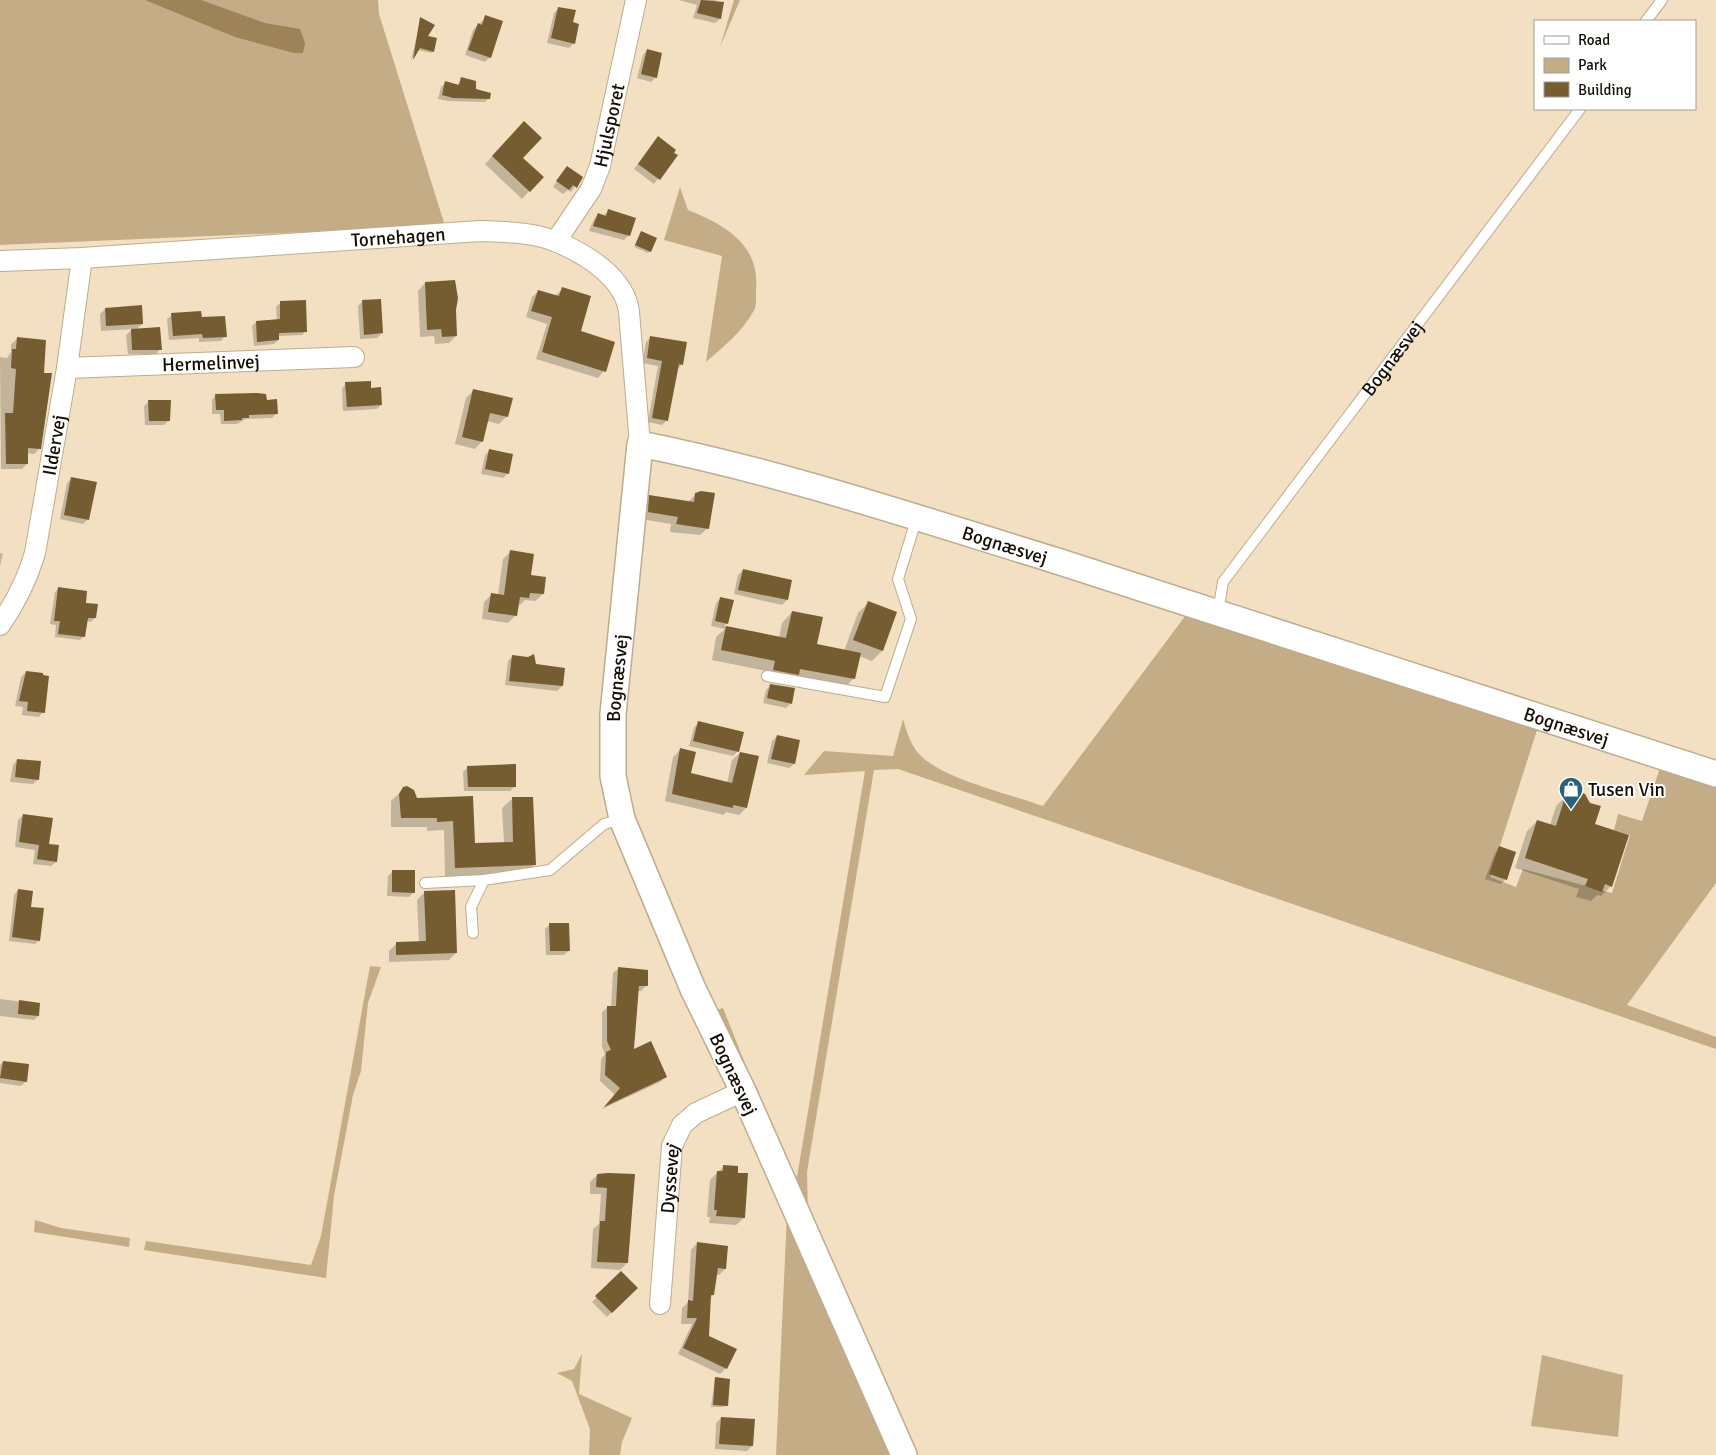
<svg xmlns="http://www.w3.org/2000/svg" width="1716" height="1455" font-family="Signika,sans-serif">
	<rect width="100%" height="100%" fill="#f3e0c2"/>
	<!-- green -->
	<path fill="#c4ac86" d="M0,0H378L379,14L445,226L0,245Z
		M734,0H740L720,47Z
		M680,187L688,210C725,225 760,244 756,290C756,297 757,307 753,312C742,332 723,347 706,362L722,256L664,240Z
		M1186,615L1538,727L1490,877L1516,887L1523,869L1612,893L1630,835L1614,830L1618,814L1642,821L1661,765L1716,782V883L1627,1005L1716,1037V1049L898,769L874,770L807,1172L808,1217L712,1012L723,1008L784,1162L797,1177L865,771L804,775L824,751L893,756L903,719C907,733 911,747 922,757C947,780 1010,794 1043,806Z
		M370,966L381,967L368,1003L361,1071L353,1095L334,1196L326,1278L144,1250L146,1241L311,1265L321,1236Z
		M787,1215L894,1455H776Z
		M35,1220L61,1228L130,1238L129,1247L34,1232Z
		M582,1354L579,1394L632,1418L622,1442L620,1455H589L590,1429L572,1381L557,1373L574,1369Z
		M1542,1355L1623,1375L1618,1437L1531,1426Z"/>
	<!-- water -->
	<path fill="#9e8358" d="M145,0H201L265,23L300,29L305,43L303,53H294L235,37Z"/>
	<!-- shadow -->
	<path fill="#0003" d="M679,0H716L720,19L715,23L693,18L697,5Z
		M559,8L572,23L574,43L569,48L547,43L554,13Z
		M486,17L490,57L485,62L465,55L473,30Z
		M421,18L433,51L431,53L418,50L411,60Z
		M647,50L656,77L651,82L637,78L643,55Z
		M461,79L474,90L489,98L485,102L448,101L438,99L441,87L445,83L457,86Z
		M516,131L522,158L542,177L522,199L485,164Z
		M654,142L676,155L654,184L634,169Z
		M563,172L581,177L571,192L568,190L563,194L553,187Z
		M608,211L629,235L624,240L589,231L594,219L598,214L603,216Z
		M641,232L650,251L648,253L634,247Z
		M425,283L456,336L449,343L435,344L434,336L420,337L418,291Z
		M562,289L579,332L604,371L598,378L536,359L547,324L526,317L532,297L539,291L555,296Z
		M363,301L382,333L377,338L360,339L358,306Z
		M280,303L306,331L302,335L278,336V340L274,344L254,346L252,326L256,322L277,321L276,307Z
		M105,309L142,324L136,330L160,349L156,354H128L126,335L133,329L101,331L100,314Z
		M172,315L201,318L225,336L221,341L199,342V338L169,340L167,319Z
		M651,337L682,364L677,370L667,420L662,425L648,422L658,366L642,363L646,342Z
		M17,339L43,374H50L48,400L40,448L34,454L27,453V464L22,469H1L0,357L7,358L11,352V344Z
		M346,384L381,405L377,409L343,411L342,388Z
		M474,390L507,416L499,424L487,421L482,441L475,449L455,444L466,398Z
		M216,395L265,401L277,413L272,418L246,419L237,424H221L220,414H212V400Z
		M149,402L169,420L164,425H145L144,406Z
		M489,451L508,473L503,478L481,474L485,455Z
		M72,478L88,519L83,524L60,519L67,483Z
		M696,494L708,528L700,535L670,532L671,524L641,519L642,504L650,496L687,503Z
		M510,552L543,594L535,601L525,600L520,605H517L516,615L508,623L482,619L484,602L491,595H498L503,559Z
		M0,553L3,554L0,566Z
		M743,570L791,580L787,600L782,605L734,594L738,575Z
		M59,588L84,604L95,618L91,622L86,621L84,636L80,640L55,637L56,625L50,624L55,592Z
		M721,598L727,623L724,626L779,638L782,623L792,612L816,645L844,651L858,613L868,603L896,613L882,651L872,661L859,656L854,678L844,688L787,684L764,680L766,671L712,660L716,637L725,629L711,626L716,603Z
		M512,657L535,665L562,686L557,691L505,685L508,661Z
		M26,672L43,712L39,717L22,715L23,707L15,706L21,677Z
		M771,685L790,704L786,708L763,703L766,690Z
		M698,723L738,751L733,756L689,746L694,728Z
		M777,736L794,764L789,768L767,763L772,741Z
		M680,750L689,774L727,783L732,760L740,753L746,808L739,815L726,812L724,815L665,801L673,757Z
		M17,760L38,779L33,784L10,782L13,765Z
		M468,767L515,786L510,791H464L463,772Z
		M404,789L416,799L472,797L473,844L504,843L502,808L512,799L534,865L524,874L445,877L444,830L427,831V827H391V801Z
		M1566,796L1574,798L1593,825L1611,886L1601,896L1597,895L1591,901L1576,897L1579,889L1515,868L1527,831L1537,821L1550,825L1556,806Z
		M23,815L48,845L56,862L51,866L33,864L35,850L15,847L18,820Z
		M1499,848L1506,879L1501,884L1485,879L1495,853Z
		M393,871L414,892L409,897L387,896L388,876Z
		M18,890L29,908L39,940L35,944L9,941L14,895Z
		M425,892L456,953L449,960L389,962V951L396,944L419,943L417,900Z
		M550,924L569,950L564,955H546L545,929Z
		M619,968L646,986L641,991H637L632,1051L666,1077L660,1082L602,1109L615,1095L600,1081L601,1059L605,1054L602,1047V1012L608,1007H611L613,973Z
		M0,999L39,1004L38,1016L34,1020L0,1016Z
		M3,1062L26,1081L21,1086L0,1083V1065Z
		M724,1166L744,1218L736,1225L709,1223L710,1217H707L710,1180Z
		M597,1175H634L627,1263L620,1270L591,1268L593,1229L599,1224L601,1194H590V1182Z
		M697,1243L725,1269L719,1275L716,1274L713,1295L710,1298L708,1337L726,1368L720,1374L678,1354L692,1324H681L682,1308L688,1302L691,1250Z
		M621,1273L636,1288L607,1317L592,1302Z
		M715,1378L726,1405L724,1407H711Z
		M721,1418L752,1446L747,1451L715,1449L716,1423Z"/>
	<!-- building -->
	<path fill="#755c31" d="M701,0L724,2L721,19L697,13Z
		M558,7L576,10L573,22L579,24L575,44L551,38Z
		M485,15L503,21L491,58L468,50L478,23L482,25Z
		M420,17L435,25L428,36L437,38L434,52L420,48L413,60Z
		M647,49L662,53L657,78L641,74Z
		M461,77L476,81V89L491,93L490,99L453,98L442,95L445,81L459,85Z
		M524,121L542,138L523,158L544,177L530,192L492,156Z
		M658,136L676,150L674,153L678,155L660,180L638,164Z
		M567,166L583,177L577,188L573,185L569,190L556,181Z
		M608,209L636,218L630,236L593,226L598,213L606,216Z
		M641,231L657,238L651,252L635,245Z
		M455,280L458,298L456,310L457,336L442,337L441,329L427,330L425,282Z
		M562,287L591,296L581,331L615,342L606,372L542,352L552,317L531,311L538,290L559,296Z
		M381,299L383,333L364,335L362,300Z
		M306,300L307,332L279,333V340L257,342L256,321L280,319V301Z
		M142,305L143,324L106,326L105,308Z
		M201,311L202,317L225,316L227,337L203,338L202,334L173,336L171,313Z
		M160,327L162,350H132L131,329Z
		M650,336L687,342L683,365L679,364L668,421L652,418L662,361L647,358Z
		M17,337L46,340L44,373H52L41,449L28,448V464H6L5,413H13L16,369L11,368L12,349H16Z
		M371,381V388L381,387L382,405L347,407L345,382Z
		M473,389L513,398L508,417L490,413L483,442L462,437Z
		M257,393L266,394L267,400L277,399L278,414L249,415V418H242V420L224,421V410H216L215,394Z
		M148,400H171L170,421H149Z
		M489,449L513,454L509,474L485,469Z
		M71,477L97,482L89,520L64,515Z
		M701,491L715,493L709,529L676,524L678,517L648,512L649,495L694,502L695,493Z
		M510,550L534,554L531,575L546,577L544,594L530,593L529,598L520,597L517,616L488,612L491,593L504,595Z
		M743,569L792,580L788,600L738,590Z
		M58,587L87,591L86,603L98,604L96,618H88L85,637L58,634L60,621H54Z
		M720,597L734,600L728,624L715,621Z
		M868,601L897,612L883,651L853,640Z
		M792,611L823,617L817,644L861,653L855,679L800,669L799,675L773,670L775,661L721,650L726,626L786,638Z
		M534,654L536,664L565,668L563,686L509,681L512,655L528,657Z
		M26,671L43,673V675L49,676L45,713L27,711L28,702L19,701Z
		M770,684L795,688L792,704L767,698Z
		M698,721L744,732L739,752L693,741Z
		M777,735L800,740L795,764L771,759Z
		M680,748L696,752L691,773L732,783L740,752L759,756L747,808L733,805V808L672,794Z
		M17,759L41,761L39,780L15,777Z
		M516,764V787H468L467,766Z
		M407,786L414,790L417,798L473,796L475,843L513,842L512,797H533L536,865L455,868L453,821L437,822V818H401L399,794L403,787Z
		M1578,791L1585,794L1590,803L1601,806L1595,824L1629,835L1612,887L1605,884L1602,892L1585,886L1588,879L1525,858L1537,820L1556,826L1566,794L1574,797Z
		M23,814L53,818L49,844L59,845L57,862L37,859L39,845L19,842Z
		M1499,846L1516,852L1507,880L1489,874Z
		M392,870H415V893L392,892Z
		M18,889L33,891L31,907L44,908L40,941L12,937Z
		M455,890L457,953L396,955V942L426,941L424,891Z
		M549,923H569L570,951H550Z
		M618,967L648,970V986H639L634,1049L651,1041L667,1077L604,1107L620,1088L605,1075L606,1052L611,1050L607,1041V1006H616Z
		M19,1000L40,1003L39,1016L18,1014Z
		M3,1061L29,1064L27,1082L0,1078Z
		M723,1165L738,1166V1173H748L745,1218L716,1216L717,1210H714L717,1171H723Z
		M608,1173L635,1174L628,1263L597,1262L600,1221H605L607,1188L596,1187L597,1174Z
		M697,1242L728,1246L726,1269L718,1268L714,1295H711L709,1336L737,1349L727,1369L683,1348L697,1318H687L688,1300L693,1301Z
		M621,1271L638,1288L612,1313L595,1296Z
		M715,1377L730,1379L728,1406L713,1405Z
		M721,1417L755,1419L753,1446L719,1444Z"/>
	<g fill="none" stroke-linecap="round" stroke-linejoin="round">
		<defs>
			<g id="service">
				<path d="M1646,21L1662,0"/>
				<path id="s1" d="M1218,612L1223,582L1580,109"/>
				<path d="M767,676L885,697L911,619L898,579L917,517"/>
				<path d="M425,883L484,880"/>
				<path d="M473,933L471,907L484,880L550,870L604,824L622,819"/>
			</g>
			<g id="minor">
				<path id="s2" d="M556,241L591,189L600,166L636,0"/>
				<path id="s3" d="M0,261L82,258L480,231C505,232 534,232 557,242C586,254 625,278 629,312L640,444"/>
				<path id="s4" d="M67,368L354,357"/>
				<path id="s5" d="M0,625C16,602 27,580 35,553L67,368L82,258"/>
				<path id="s6" d="M660,1304L672,1146L682,1125L696,1113L743,1091"/>
			</g>
			<g id="tertiary">
				<path id="s7" d="M904,1455L743,1091L693,989L622,819L613,776V714L640,444C781,472 917,518 1054,560C1275,630 1495,704 1716,774"/>
			</g>
		</defs>
		<!-- service casing -->
		<use href="#service" stroke="#bdac8f" stroke-width="12"/>
		<!-- minor casing -->
		<use href="#minor" stroke="#bdac8f" stroke-width="22"/>
		<!-- tertiary casing -->
		<use href="#tertiary" stroke="#bdac8f" stroke-width="28"/>
		<!-- service -->
		<use href="#service" stroke="#fff" stroke-width="10"/>
		<!-- minor -->
		<use href="#minor" stroke="#fff" stroke-width="20"/>
		<!-- tertiary -->
		<use href="#tertiary" stroke="#fff" stroke-width="25"/>
	</g>
	<!-- icons -->
	<defs>
		<symbol id="shop-pin" viewBox="-11 -11 22 30"><path d="M0 17L-7.5 6A9.5 9.5 0 1 1 7.5 6Z" fill="#28627b" stroke="#fff"/><path d="M-5-2.5h2.3a2.7 3.5 0 0 1 5.4 0H5L5.5 6h-11ZM-1.5-2.5h3a1.5 2.3 0 0 0-3 0Z" fill="#fff"/></symbol>
	</defs>
	<g fill-rule="evenodd">
		<use href="#shop-pin" x="1557" y="775" width="28" height="38"/>
	</g>
	<g text-anchor="middle" stroke-width="4" stroke-linejoin="round" paint-order="stroke">
		<!-- street labels -->
		<g font-size="19" fill="#130d04" stroke="#fff">
			<text dy="7" stroke="none"><textPath href="#s2" startOffset="129">Hjulsporet</textPath></text>
			<text dy="7" stroke="none"><textPath href="#s3" startOffset="399">Tornehagen</textPath></text>
			<text dy="7" stroke="none"><textPath href="#s1" startOffset="311">Bognæsvej</textPath></text>
			<text dy="7" stroke="none"><textPath href="#s4" startOffset="144">Hermelinvej</textPath></text>
			<text dy="7" stroke="none"><textPath href="#s5" startOffset="190">Ildervej</textPath></text>
			<text dy="7" stroke="none"><textPath href="#s7" startOffset="1452">Bognæsvej</textPath></text>
			<text dy="7" stroke="none"><textPath href="#s7" startOffset="838">Bognæsvej</textPath></text>
			<text dy="7" stroke="none"><textPath href="#s7" startOffset="2042">Bognæsvej</textPath></text>
			<text transform="translate(734 1074) rotate(65)" y="7">Bognæsvej</text>
			<text dy="7" stroke="none"><textPath href="#s6" startOffset="126">Dyssevej</textPath></text>
		</g>
		<!-- poi labels -->
		<g font-size="19" fill="#130d04" stroke="#fff" text-anchor="start">
			<text x="1588" y="796">Tusen Vin</text>
		</g>
	</g>
	<!-- legend -->
	<rect x="1534" y="20" width="162" height="90" fill="#ffffff" stroke="#a19e9b"/>
	<rect x="1544" y="36" width="25" height="8" fill="#ffffff" stroke="#a19e9b"/>
	<text x="1578" y="45" font-size="15" fill="#130d04">Road</text>
	<rect x="1544" y="58" width="25" height="15" fill="#c4ac86" stroke="#a19e9b"/>
	<text x="1578" y="70" font-size="15" fill="#130d04">Park</text>
	<rect x="1544" y="82" width="25" height="15" fill="#755c31" stroke="#a19e9b"/>
	<text x="1578" y="95" font-size="15" fill="#130d04">Building</text>
</svg>
